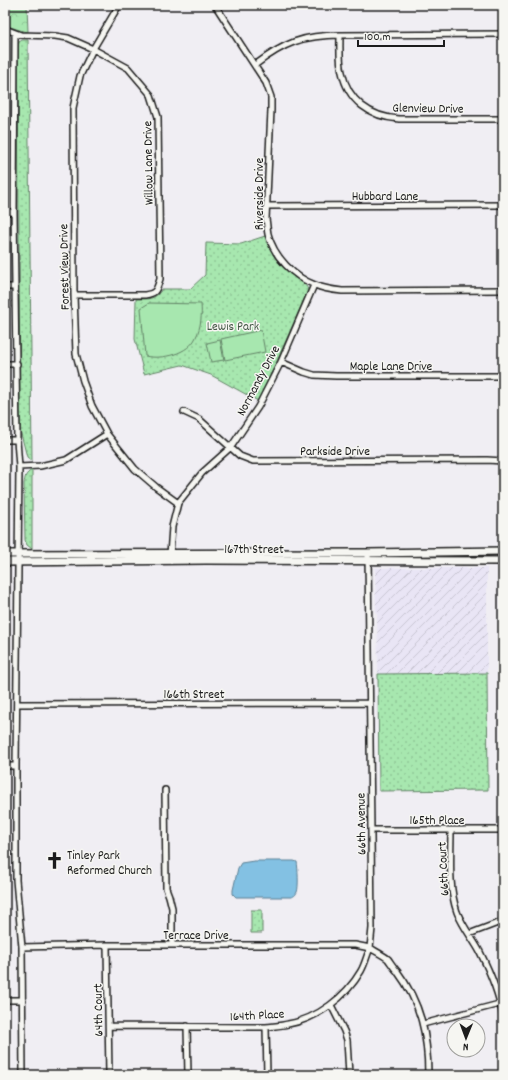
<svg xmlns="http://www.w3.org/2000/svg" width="508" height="1080" font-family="Dekko,sans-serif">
	<defs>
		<pattern id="industrial-furrows" width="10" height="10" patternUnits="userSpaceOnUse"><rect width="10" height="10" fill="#e9e5f5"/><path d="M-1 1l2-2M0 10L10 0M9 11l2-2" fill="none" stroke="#c7c4d1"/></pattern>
		<pattern id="grass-dots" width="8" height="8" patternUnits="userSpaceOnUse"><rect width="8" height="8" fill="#a7e7af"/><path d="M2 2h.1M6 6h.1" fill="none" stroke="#8fc696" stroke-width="1.8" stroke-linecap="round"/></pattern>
		<pattern id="forest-crowns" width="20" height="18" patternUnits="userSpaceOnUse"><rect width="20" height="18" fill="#a7e7af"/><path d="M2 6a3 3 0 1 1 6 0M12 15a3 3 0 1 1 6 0" fill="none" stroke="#8fc696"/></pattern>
	</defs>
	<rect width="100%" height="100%" fill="#f0eef3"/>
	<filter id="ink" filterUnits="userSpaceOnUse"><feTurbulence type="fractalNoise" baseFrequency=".025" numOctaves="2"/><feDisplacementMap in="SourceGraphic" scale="8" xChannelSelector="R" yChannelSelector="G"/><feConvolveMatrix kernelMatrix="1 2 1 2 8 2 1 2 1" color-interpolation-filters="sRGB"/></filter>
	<g filter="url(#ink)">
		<!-- industrial -->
		<path fill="url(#industrial-furrows)" d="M375,568H487V673L378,674L377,614L376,612Z"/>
		<!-- grass -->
		<path fill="url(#grass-dots)" stroke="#628266" d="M22,40H28L32,461L27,457L20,430L18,47L19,42Z
			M265,236C272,252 278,265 292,275C298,280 306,283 308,290L277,361L258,401L211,375L182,365L144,374L135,339L136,299C148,299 155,300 162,289H190L205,275L206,243L241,244Z
			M32,470V549L27,545L25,540L24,484C25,477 25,474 32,470Z
			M487,673L488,790L379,791L378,674Z
			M251,910H262V933H251Z"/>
		<!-- forest -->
		<path fill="url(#forest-crowns)" stroke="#628266" d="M5,5H27L28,32C20,31 13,27 5,26Z"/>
		<!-- garden -->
		<path fill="#a7e7af" stroke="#628266" d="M149,303L201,304C202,315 201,327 196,337C189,354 161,360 145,356L141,308Z
			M261,330L265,352L225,360L221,339Z
			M220,340L224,360L211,362L207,343Z"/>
		<!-- water -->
		<path fill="#83c1e3" stroke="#5a7f93" d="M254,861H294L297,862C298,867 299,888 297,892C295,896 295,895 292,897H236L233,894V890L238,868L241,863Z"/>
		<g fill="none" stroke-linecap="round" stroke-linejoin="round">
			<defs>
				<path id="minor" d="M119,5L93,49L80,76L73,108L74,295L76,354L83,381L92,406L107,434L135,469L156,487L178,503
					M215,5L266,83L271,97V110L266,219C267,224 267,229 268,234C274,257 294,277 315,285C324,289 333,290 342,291L503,290
					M5,29L21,35L55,36L68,38L93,49L128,68L151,95L158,117L160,279C156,290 157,293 145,295H74
					M15,33L14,212L17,440L19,467L16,766V880L22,947L23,1075
					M340,35C340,47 339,60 342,72C348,101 370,117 399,119H503
					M255,65C284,43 303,35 340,35L503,34
					M5,129H14
					M267,206L503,205
					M5,212H14
					M5,287H15
					M281,362L304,372L314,375L336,376H503
					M5,364H17
					M184,412L199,419L240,456L253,461L487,460L503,461
					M5,440H17
					M19,467L40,466L66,460L107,434
					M368,553L372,928L370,948C375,951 383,955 388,959C391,963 394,968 397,971C421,1003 428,1036 428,1075
					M170,555L172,527L178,503L202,473L231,447L258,407L281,362L314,285
					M17,704L370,703
					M5,766H16
					M165,790L166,888L169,896L172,908V945
					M371,830H503
					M451,830C451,857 448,886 457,912C463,927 473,939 480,952C490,972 499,994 503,1016
					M469,934L503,921
					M107,945L109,1075
					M22,947L107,945H355L370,948C367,955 365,964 361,971C346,997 317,1019 288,1024C281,1026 273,1026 266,1027L109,1026
					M5,1000H23
					M331,1005L344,1031L347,1040L349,1075
					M423,1024L503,1003
					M187,1026L188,1075
					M266,1027L267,1075"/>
				<path id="secondary" d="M5,554L368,553L503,551
					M5,562L206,560L503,561"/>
			</defs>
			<!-- minor casing -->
			<use href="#minor" stroke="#1c1c1c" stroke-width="8"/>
			<!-- secondary casing -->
			<use href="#secondary" stroke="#1c1c1c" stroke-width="10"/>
			<!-- minor -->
			<use href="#minor" stroke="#f6f6f2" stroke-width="5"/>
			<!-- secondary -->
			<use href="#secondary" stroke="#f6f6f2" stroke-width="7"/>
		</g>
	</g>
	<!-- icons -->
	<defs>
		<symbol id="church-bare" viewBox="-9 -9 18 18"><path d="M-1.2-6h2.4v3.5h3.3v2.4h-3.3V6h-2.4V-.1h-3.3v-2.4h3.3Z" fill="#1c1c1c" stroke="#f6f6f2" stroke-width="2.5" paint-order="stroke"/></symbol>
	</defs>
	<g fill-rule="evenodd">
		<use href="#church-bare" x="42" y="848" width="25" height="25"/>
	</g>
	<g text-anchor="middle" stroke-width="3" stroke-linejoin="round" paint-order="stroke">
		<!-- street labels -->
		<g font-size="13" fill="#1c1c1c" stroke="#f6f6f2">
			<text transform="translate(428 107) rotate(1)" y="5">Glenview Drive</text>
			<text transform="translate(147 163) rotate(-91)" y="5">Willow Lane Drive</text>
			<text transform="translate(258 194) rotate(-90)" y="5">Riverside Drive</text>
			<text x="385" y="200">Hubbard Lane</text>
			<text transform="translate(63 267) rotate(-91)" y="5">Forest View Drive</text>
			<text x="391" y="370">Maple Lane Drive</text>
			<text transform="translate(257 380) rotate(-62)" y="5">Normandy Drive</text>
			<text x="335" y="455">Parkside Drive</text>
			<text x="254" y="553">167th Street</text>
			<text x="194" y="698">166th Street</text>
			<text x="437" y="824">165th Place</text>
			<text transform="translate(360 824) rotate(-91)" y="5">66th Avenue</text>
			<text transform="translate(442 869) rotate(-93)" y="5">66th Court</text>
			<text x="196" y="939">Terrace Drive</text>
			<text transform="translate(97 1010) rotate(-91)" y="5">64th Court</text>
			<text transform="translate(257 1014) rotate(-3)" y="5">164th Place</text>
		</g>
		<!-- park labels -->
		<g font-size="13" fill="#465948" stroke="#f6f6f2">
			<text x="233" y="330">Lewis Park</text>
		</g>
		<!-- poi labels -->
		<g font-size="13" fill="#1c1c1c" stroke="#f6f6f2" text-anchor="start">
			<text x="67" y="859">Tinley Park<tspan x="67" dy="15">Reformed Church</tspan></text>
		</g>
	</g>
	<!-- margin -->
	<rect width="508" height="1080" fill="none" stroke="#f6f6f2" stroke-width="20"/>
	<rect x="10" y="10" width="488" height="1060" fill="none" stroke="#1c1c1c" stroke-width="1.5" filter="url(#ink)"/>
	<!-- north arrow -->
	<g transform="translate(466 1038) rotate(181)"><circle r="19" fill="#f6f6f2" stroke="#9f9f9c"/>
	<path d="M0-3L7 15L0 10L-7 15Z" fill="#1c1c1c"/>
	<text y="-6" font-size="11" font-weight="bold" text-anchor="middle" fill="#1c1c1c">N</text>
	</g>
	<!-- scale -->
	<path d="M358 40v6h86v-6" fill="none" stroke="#1c1c1c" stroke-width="2"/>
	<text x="364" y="40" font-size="12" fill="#1c1c1c" stroke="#f6f6f2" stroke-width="3" paint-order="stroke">100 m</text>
</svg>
